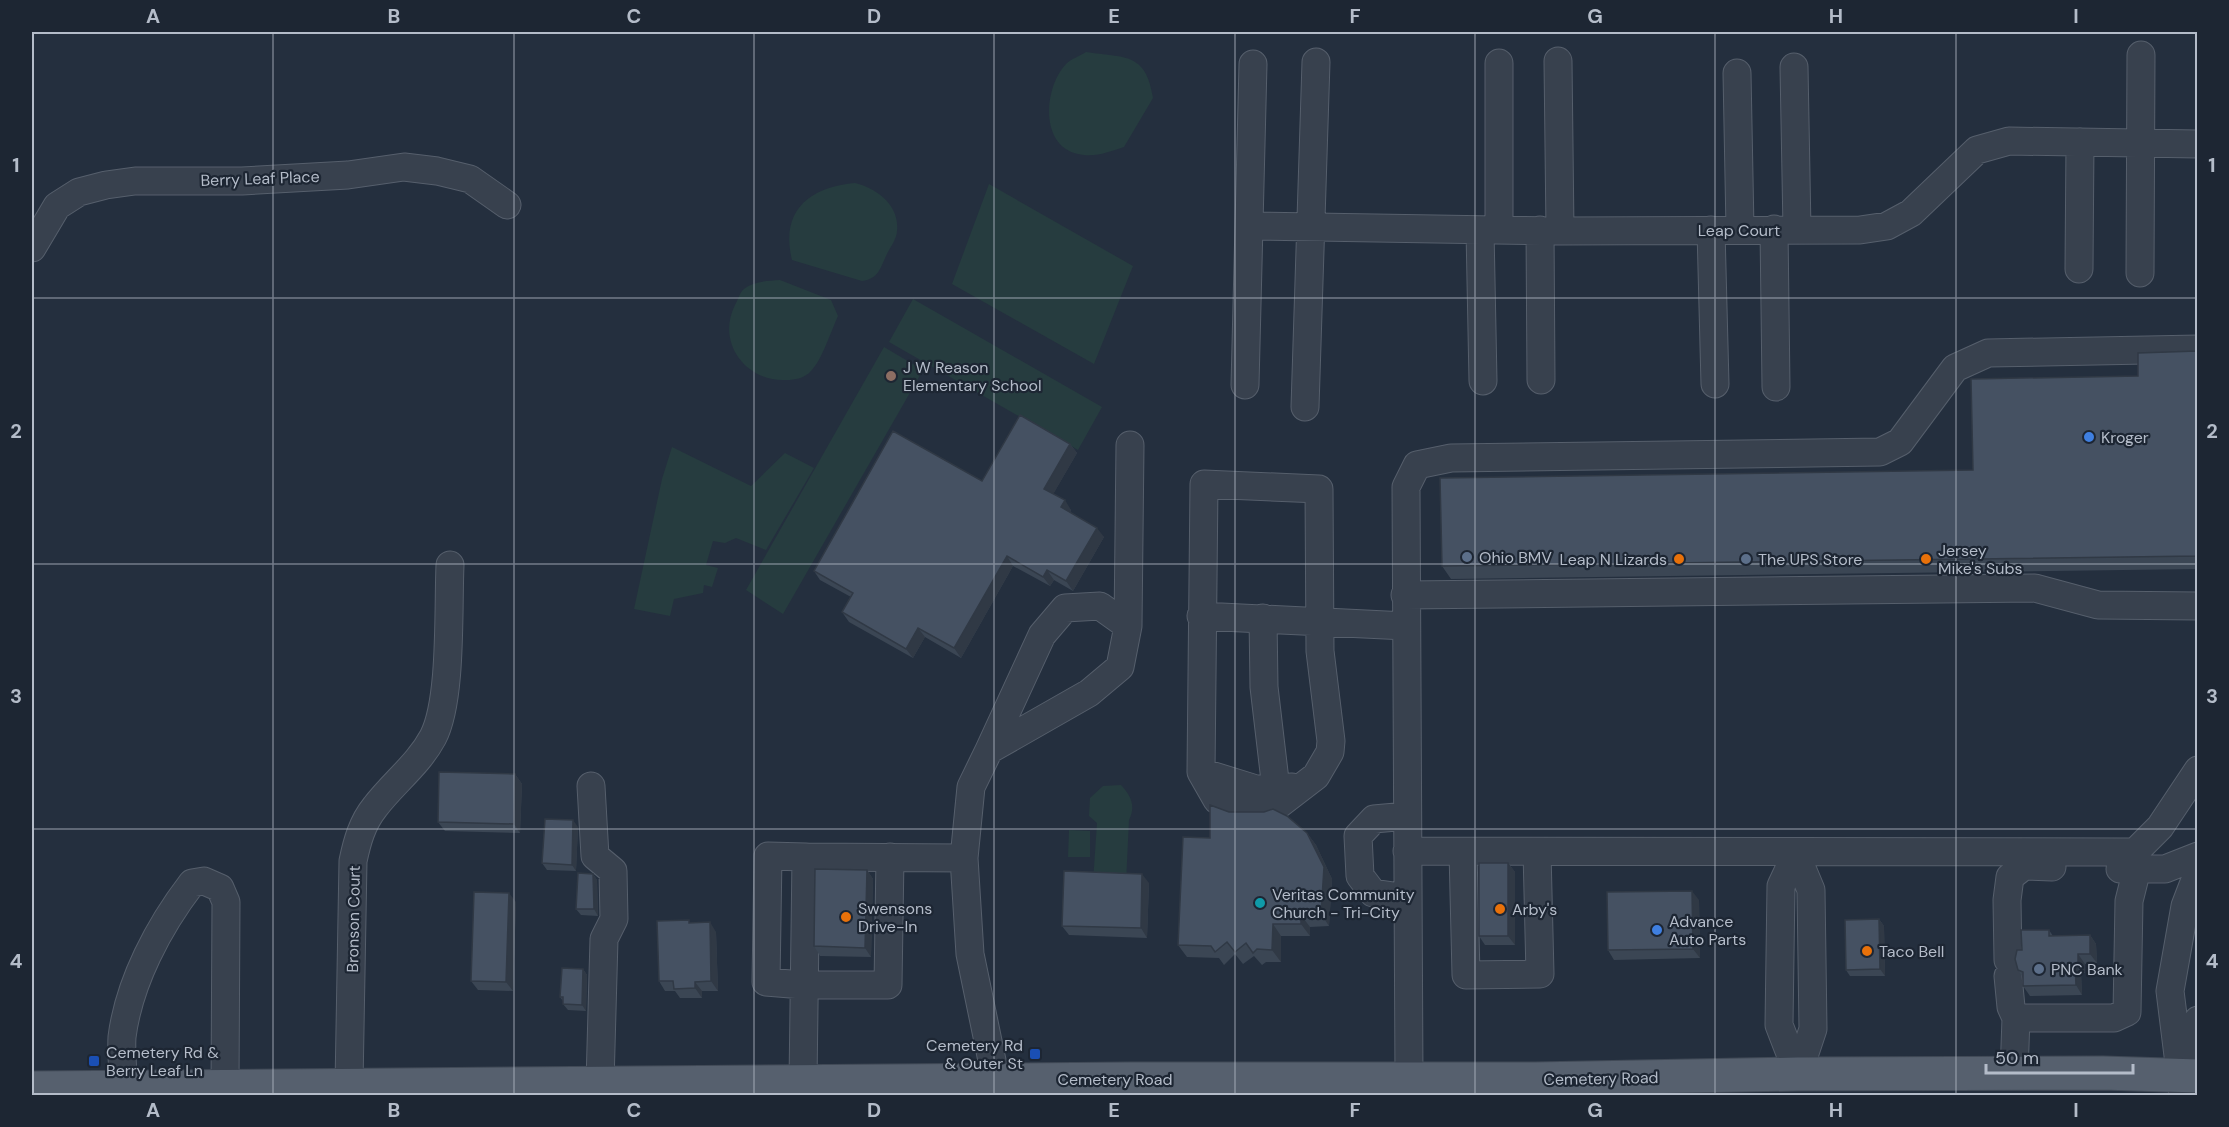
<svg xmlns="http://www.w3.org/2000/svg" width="2229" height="1127" font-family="'DM Sans',sans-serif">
	<rect width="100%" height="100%" fill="#242f3e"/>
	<!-- green -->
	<path fill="#263c3f" d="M1086,52C1125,58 1146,52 1153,98L1124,147C1108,152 1095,158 1078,154C1039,146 1044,87 1066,64C1071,59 1080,56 1086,52Z
		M855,183C876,188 900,205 897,231C897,239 889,249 886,256C880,269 878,279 862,281L792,260C780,211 809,187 855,183Z
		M989,184L1133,266L1094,364L952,284Z
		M780,280L831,300L838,316C831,331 822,360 811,371C805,378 795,380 786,380C746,382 716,343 735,305C738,300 740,292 744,289C754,281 768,281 780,280Z
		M913,299L1102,407L1078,450L889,342Z
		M884,347L923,370L783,614L746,590Z
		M672,447L751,486L785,453L814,468L766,550L736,538L725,543L713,541L706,565L718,568L712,587L704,585L703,593L674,599L670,616L634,609L662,479Z
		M1121,785C1131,796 1136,806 1129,820L1126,883L1093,882L1097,823L1089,816L1090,798L1103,786Z
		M1069,830L1090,831V857H1068Z"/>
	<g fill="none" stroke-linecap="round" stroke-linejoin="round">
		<defs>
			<path id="minor" d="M1558,61L1560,231
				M1499,63V230
				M1794,67L1797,230
				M1737,73L1740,229
				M1250,226L1560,231L1860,230L1887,226L1911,213L1977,150L2009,141L2198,144
				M1774,229L1776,387
				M1480,230L1483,381
				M1540,230L1541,380
				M1711,230L1715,384
				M32,248L57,206L79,192L106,185L135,181H242L348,175L404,167L437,171L470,179L507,205
				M2079,269L2080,142
				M2140,273L2141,55
				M1245,385L1253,64
				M1305,407L1316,62
				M1204,484L1319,489L1320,651L1331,741L1330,752L1316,776L1273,809H1238L1217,800L1201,772Z
				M1405,595L2035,588L2098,605L2198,606
				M1201,616L1406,626
				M1263,618L1264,687L1276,789
				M989,750L1042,635L1065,608L1100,606L1128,626
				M1201,772L1256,789L1292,787
				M591,786L595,856L613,871L614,919L604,939L600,1083
				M1407,816L1374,819L1358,836L1360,876L1373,893L1407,898
				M1407,851L2135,852L2160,827L2198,770
				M1463,852L1466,975L1540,974L1537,852
				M1796,854L1781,886L1779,1025L1798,1074
				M1796,854L1811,890L1813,1029L1798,1074
				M806,857L768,856L766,982L803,985H888L890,857
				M2120,869H2165L2198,856
				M2008,960L2007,900L2010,877L2024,866L2052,867
				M2008,976L2011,1007L2016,1018
				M2185,1066L2198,1020
				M2014,1074L2016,1018H2114L2127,1012L2129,901L2137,869L2135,852
				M1409,1079L1406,487L1417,465L1451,458L1880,452L1900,442L1955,368L1988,353L2198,349
				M996,1080L970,954L964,858L971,787L989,750L1089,693L1120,667L1128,626L1130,445
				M803,1082L806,857L964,858
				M349,1085L353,861C357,842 362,823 375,807C394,782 418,765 433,737C452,701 448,609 450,565
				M124,1088C123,1071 121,1053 122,1037C129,982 159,926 192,883L204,881L220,888L226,902L225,1087
				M2183,1096L2170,991L2185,906L2198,872"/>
			<path id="major" d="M32,1088L1131,1079H1535L1798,1074L2103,1073L2198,1076"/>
		</defs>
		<!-- minor casing -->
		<use href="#minor" stroke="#565f6c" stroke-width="29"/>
		<!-- major casing -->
		<use href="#major" stroke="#414a57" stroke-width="35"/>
		<!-- minor -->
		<use href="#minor" stroke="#38414e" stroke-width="27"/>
		<!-- major -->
		<use href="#major" stroke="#56606e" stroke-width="33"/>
	</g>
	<!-- wall -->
	<path fill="#3b4654" d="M2198,351V569L1451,579L1442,566L1973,470L2138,376Z
		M1070,444L1077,453L1053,494L1071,510L1070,513L1104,537L1073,591L1054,580L1050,586L1013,566L961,658L925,637L913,658L849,622L842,612L851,597L820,580L814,571L982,481Z
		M515,774L522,784L520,833L445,831L438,822Z
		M1229,812L1307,833L1316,845L1332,879L1329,926L1310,927V936H1281V962H1266L1262,965L1254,956L1243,964L1235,954L1224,965L1219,958L1187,957L1178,945Z
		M578,827L576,871L547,870L542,863Z
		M1508,863L1515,872V945H1485L1479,936Z
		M867,870L873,879L871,957L820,956L814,946Z
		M593,874L597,880L598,916L581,915L576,909Z
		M1149,883L1147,938L1069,935L1062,926Z
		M1699,900L1700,958L1614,960L1608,950Z
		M516,902L513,991L478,990L471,981Z
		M1879,919L1884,926L1885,976H1850L1846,970Z
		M691,923L716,932L718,991H702V998H680L675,991H665L659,981Z
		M2049,930L2053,936L2090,935L2096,944L2097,963L2085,964V973H2081L2082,995L2030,996L2023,986V978L2018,970L2022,950Z
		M583,969L587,975L586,1011L568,1010L563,1004V1001L560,997Z"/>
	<!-- shaded-wall -->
	<path fill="#303945" d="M1070,444L1077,453L1051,498L1044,489Z
		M1065,500L1071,510L1067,517L1061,507Z
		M1097,528L1104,537L1073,591L1066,581Z
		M1007,556L1013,566L961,658L954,648Z
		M1047,570L1054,580L1050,586L1043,577Z
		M918,628L925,637L913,658L906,649Z
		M515,774L522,784L520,833L514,824Z
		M573,820L578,827L576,871L572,865Z
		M1307,833L1316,845L1332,879L1329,926L1321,914Z
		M1508,863L1515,872V945L1508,936Z
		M867,870L873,879L871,957L865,948Z
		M593,874L597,880L598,916L594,909Z
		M1142,874L1149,883L1147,938L1141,928Z
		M1692,891L1699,900L1700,958L1693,949Z
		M509,893L516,902L513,991L506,982Z
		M1301,915L1310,927V936L1301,924Z
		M1879,919L1884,926L1885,976L1880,969Z
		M710,922L716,932L718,991L711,981Z
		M1273,924L1281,936V962L1272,950Z
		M2090,935L2096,944L2097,963L2090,954Z
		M2078,954L2085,964V973L2078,964Z
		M2075,964L2081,973L2082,995L2076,985Z
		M583,969L587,975L586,1011L582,1005Z
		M695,982L702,991V998L695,988Z"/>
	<!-- building -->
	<path fill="#455162" stroke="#303945" stroke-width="1.5" d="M2198,351V556L1442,566L1440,478L1973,470L1971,379L2138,376V353Z
		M1020,415L1070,444L1044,489L1065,500L1061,507L1097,528L1066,581L1047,570L1043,577L1007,556L954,648L918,628L906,649L842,612L853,593L814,571L893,431L982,481Z
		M439,772L515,774L514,824L438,822Z
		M1210,805L1229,812H1264L1273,809L1287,816L1307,833L1324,867L1321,914L1301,915V924H1273L1272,950L1257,949L1253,953L1246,943L1235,952L1227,942L1215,952L1211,946L1178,945L1183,837L1210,838Z
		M545,819L573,820L572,865L542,863Z
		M1479,863H1508V936H1479Z
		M815,869L867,870L865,948L814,946Z
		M1064,871L1142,874L1141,928L1062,926Z
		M578,873L593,874L594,909H576Z
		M1692,891L1693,949L1608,950L1607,892Z
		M474,892L509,893L506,982L471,981Z
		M1879,919L1880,969L1846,970L1845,920Z
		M689,920V923L710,922L711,981L695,982V988L674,989L673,981H659L657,921Z
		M2021,930H2049V936L2090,935V954H2078V964H2075L2076,985L2023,986V972L2018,970L2015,959L2017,950H2022Z
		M562,968L583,969L582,1005L563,1004V997H560Z"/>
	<!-- grid -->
	<path fill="none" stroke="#b4bcc9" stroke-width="1.5" stroke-opacity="0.55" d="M273,32V1096M514,32V1096M754,32V1096M994,32V1096M1235,32V1096M1475,32V1096M1715,32V1096M1956,32V1096M32,298H2198M32,564H2198M32,829H2198"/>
	<!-- markers -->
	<circle fill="#8d6e63" stroke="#1d2633" stroke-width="2" cx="891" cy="376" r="6"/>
	<g fill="#3f7fe0" stroke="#1d2633" stroke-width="2">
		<circle cx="2089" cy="437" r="6"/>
		<circle cx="1657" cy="930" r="6"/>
	</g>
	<g fill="#5c6f8a" stroke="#1d2633" stroke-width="2">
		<circle cx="1467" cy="557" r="6"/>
		<circle cx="1746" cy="559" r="6"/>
		<circle cx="2039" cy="969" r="6"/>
	</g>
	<g fill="#e8710a" stroke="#1d2633" stroke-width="2">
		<circle cx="1679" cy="559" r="6"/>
		<circle cx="1926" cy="559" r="6"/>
		<circle cx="1500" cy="909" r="6"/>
		<circle cx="846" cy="917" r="6"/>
		<circle cx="1867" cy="951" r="6"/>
	</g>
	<circle fill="#0f9aa8" stroke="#1d2633" stroke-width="2" cx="1260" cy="903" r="6"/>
	<g fill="#1a4fb4" stroke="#1d2633" stroke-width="2">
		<rect x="1029" y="1048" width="12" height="12" rx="3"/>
		<rect x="88" y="1055" width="12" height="12" rx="3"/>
	</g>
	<g text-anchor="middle" stroke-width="4.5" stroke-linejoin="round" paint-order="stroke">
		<!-- street labels -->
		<g font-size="16" fill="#b4bcc9" stroke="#1d2633">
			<text transform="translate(260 178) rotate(-2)" y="6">Berry Leaf Place</text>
			<text x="1739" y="236">Leap Court</text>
			<text transform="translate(353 919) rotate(-89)" y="6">Bronson Court</text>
			<text transform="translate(1601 1078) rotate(-1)" y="6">Cemetery Road</text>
			<text x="1115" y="1085">Cemetery Road</text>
		</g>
		<!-- poi labels -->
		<g font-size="16" fill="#b4bcc9" stroke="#1d2633" text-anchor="start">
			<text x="903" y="373">J W Reason<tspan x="903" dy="18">Elementary School</tspan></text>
			<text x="2101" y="443">Kroger</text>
			<text x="1938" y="556">Jersey<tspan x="1938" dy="18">Mike's Subs</tspan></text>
			<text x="1479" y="563">Ohio BMV</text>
			<text x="1667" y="565" text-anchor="end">Leap N Lizards</text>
			<text x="1758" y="565">The UPS Store</text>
			<text x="1272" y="900">Veritas Community<tspan x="1272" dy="18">Church - Tri-City</tspan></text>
			<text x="858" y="914">Swensons<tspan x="858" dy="18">Drive-In</tspan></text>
			<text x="1512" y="915">Arby's</text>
			<text x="1669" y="927">Advance<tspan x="1669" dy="18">Auto Parts</tspan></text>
			<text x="1879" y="957">Taco Bell</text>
			<text x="2051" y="975">PNC Bank</text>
			<text x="1023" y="1051" text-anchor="end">Cemetery Rd<tspan x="1023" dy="18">&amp; Outer St</tspan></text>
			<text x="106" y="1058">Cemetery Rd &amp;<tspan x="106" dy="18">Berry Leaf Ln</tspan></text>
		</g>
	</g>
	<!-- border -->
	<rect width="2229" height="1127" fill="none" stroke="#1d2633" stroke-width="66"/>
	<!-- scale -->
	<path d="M1986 1064v9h147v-9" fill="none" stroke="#b4bcc9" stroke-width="3"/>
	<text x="1995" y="1064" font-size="18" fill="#b4bcc9" stroke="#1d2633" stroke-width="4.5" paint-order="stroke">50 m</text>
	<rect x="33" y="33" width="2163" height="1061" fill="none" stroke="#b4bcc9" stroke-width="2"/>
	<g font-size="20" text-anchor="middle" font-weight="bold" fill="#b4bcc9">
		<text x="153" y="23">A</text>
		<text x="394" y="23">B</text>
		<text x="634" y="23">C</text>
		<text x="874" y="23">D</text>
		<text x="1114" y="23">E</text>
		<text x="1355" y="23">F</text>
		<text x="1595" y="23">G</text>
		<text x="1836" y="23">H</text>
		<text x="2076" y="23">I</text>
		<text x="16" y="172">1</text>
		<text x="2212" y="172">1</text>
		<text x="16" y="438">2</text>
		<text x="2212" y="438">2</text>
		<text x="16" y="703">3</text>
		<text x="2212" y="703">3</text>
		<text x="16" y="968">4</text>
		<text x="2212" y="968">4</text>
		<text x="153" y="1117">A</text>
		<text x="394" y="1117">B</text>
		<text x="634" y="1117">C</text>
		<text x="874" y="1117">D</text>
		<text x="1114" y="1117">E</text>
		<text x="1355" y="1117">F</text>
		<text x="1595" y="1117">G</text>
		<text x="1836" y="1117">H</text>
		<text x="2076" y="1117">I</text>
	</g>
</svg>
